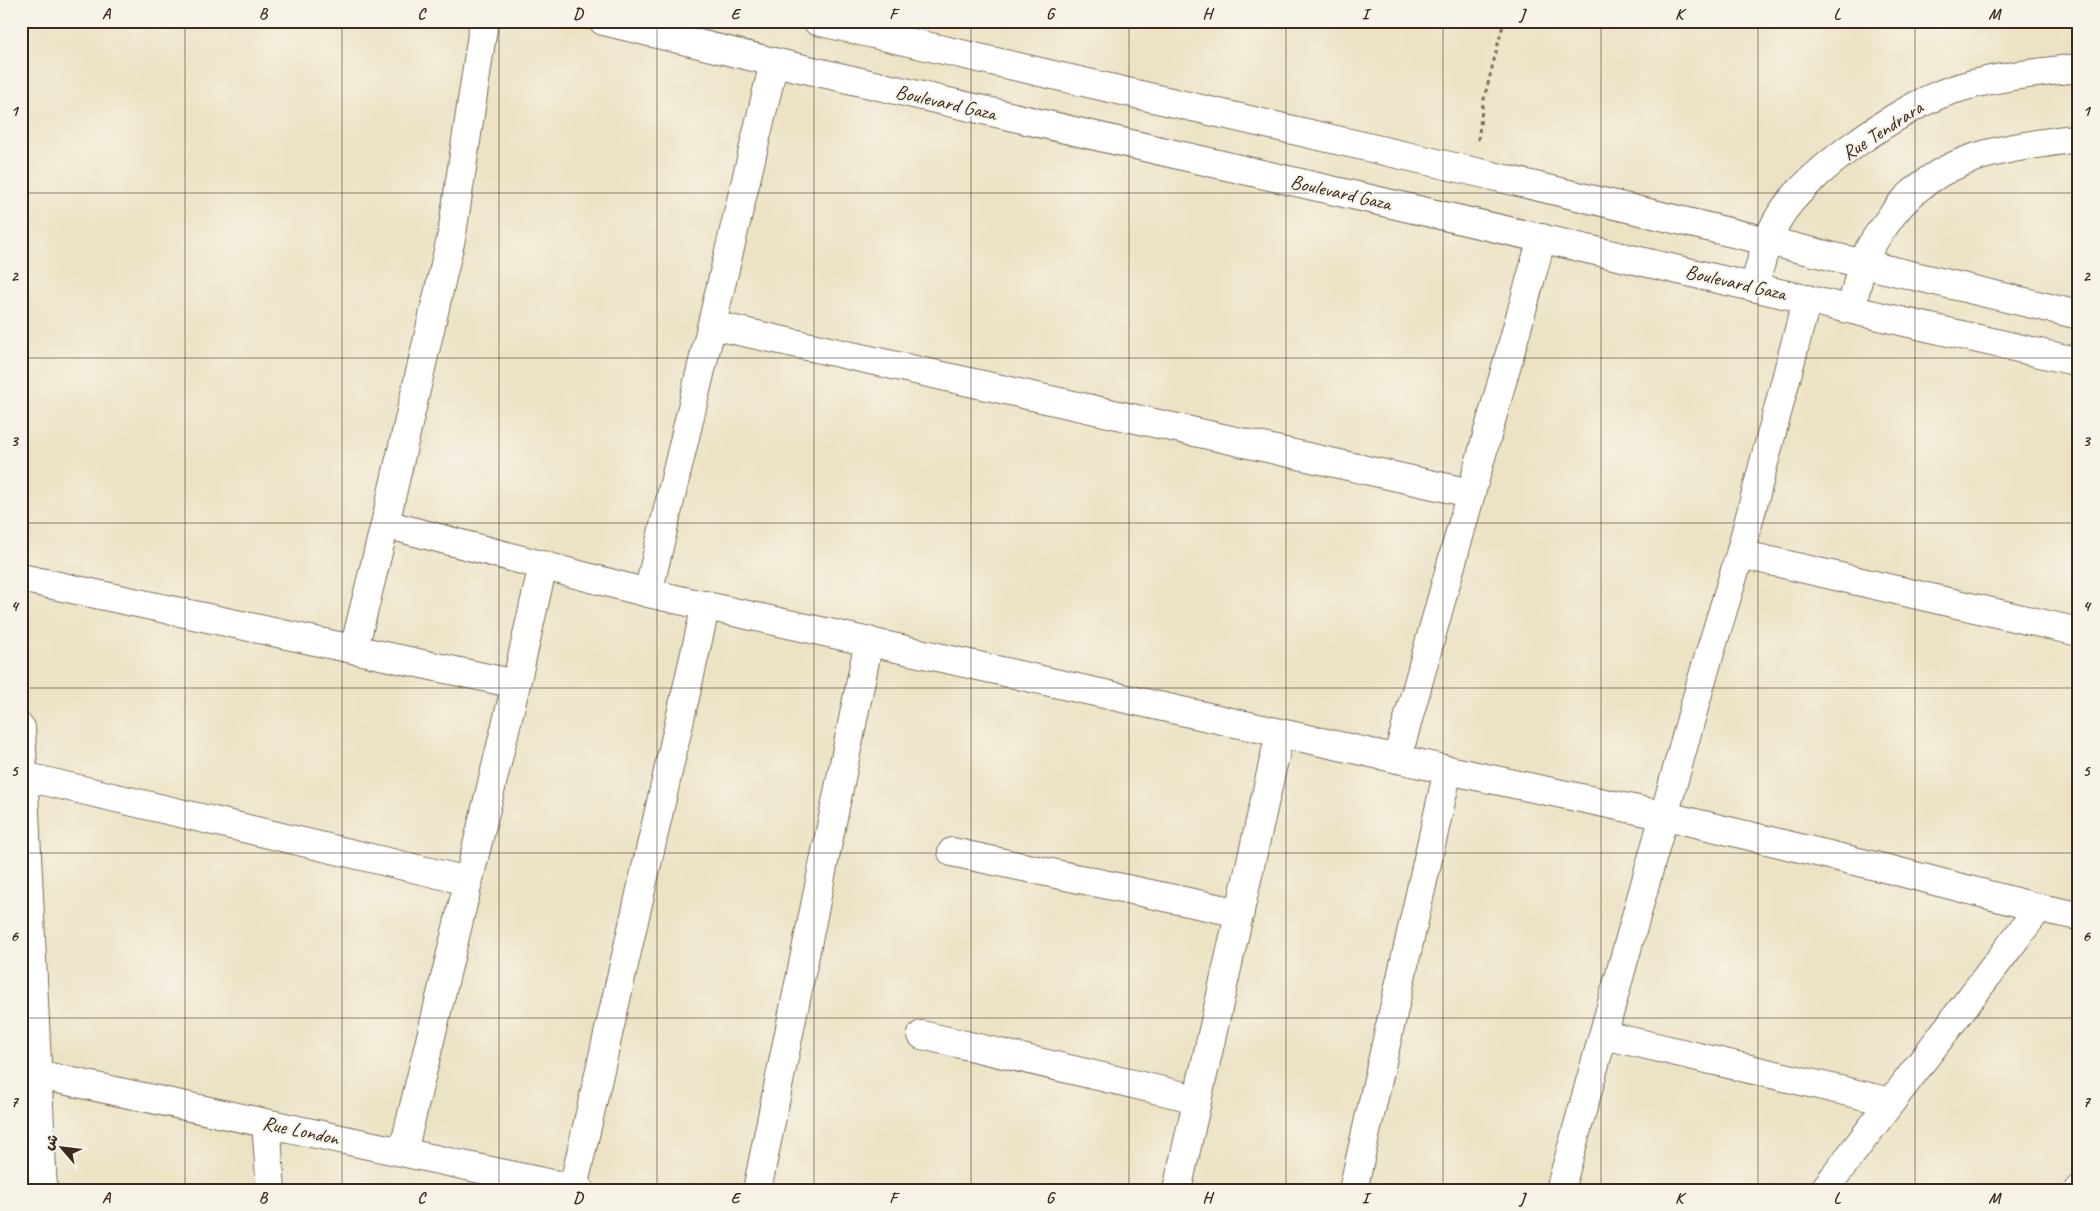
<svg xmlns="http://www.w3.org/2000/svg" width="2100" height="1211" font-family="Caveat,'Playpen Sans Arabic',sans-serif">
	<rect width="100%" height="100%" fill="#f7f3e8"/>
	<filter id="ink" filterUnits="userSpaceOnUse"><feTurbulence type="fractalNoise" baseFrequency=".02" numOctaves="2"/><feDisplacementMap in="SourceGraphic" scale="10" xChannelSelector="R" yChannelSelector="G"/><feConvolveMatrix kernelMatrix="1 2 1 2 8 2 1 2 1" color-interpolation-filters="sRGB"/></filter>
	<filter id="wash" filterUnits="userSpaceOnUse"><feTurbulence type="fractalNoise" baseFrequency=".0096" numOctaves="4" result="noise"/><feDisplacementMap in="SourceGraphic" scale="20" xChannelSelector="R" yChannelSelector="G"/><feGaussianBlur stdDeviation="1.12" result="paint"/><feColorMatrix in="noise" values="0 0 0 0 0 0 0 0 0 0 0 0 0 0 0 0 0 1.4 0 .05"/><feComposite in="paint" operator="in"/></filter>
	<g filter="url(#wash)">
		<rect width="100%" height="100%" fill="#ece3c4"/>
	</g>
	<g filter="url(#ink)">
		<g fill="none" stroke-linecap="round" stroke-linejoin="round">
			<defs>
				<path id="minor" d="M712,325L1470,493
					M385,524L648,593L1448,770L1666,816L1892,870L2039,908L2079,916
					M1740,554L2079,632
					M21,578L516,684
					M648,593L774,62
					M354,649L385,524L452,234L484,21
					M21,728L43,1190
					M1397,759L1542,238
					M23,776L468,881
					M952,852L1240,913
					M922,1035L1197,1099
					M1604,1035L1891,1102
					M21,1071L580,1190
					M266,1123L271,1190
					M403,1152L516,684L543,565
					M573,1188L706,605
					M757,1190L869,641
					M1177,1190L1280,733
					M1353,1190L1448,770
					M1560,1190L1702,679L1740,554L1807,299
					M1824,1190L2039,908
					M2078,1190L2079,1189"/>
				<path id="tertiary" d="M603,21L774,62L2079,362
					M817,21L1476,172L2079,315
					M1754,287C1761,263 1766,240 1778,219C1804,174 1899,108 1949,91C1990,77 2035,73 2079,68
					M1851,309C1855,294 1858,279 1862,265C1867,250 1876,237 1885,225C1932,154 2002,149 2079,138"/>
			</defs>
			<!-- minor casing -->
			<use href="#minor" stroke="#796b58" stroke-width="30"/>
			<!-- tertiary casing -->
			<use href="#tertiary" stroke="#796b58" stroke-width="30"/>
			<!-- path -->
			<path stroke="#796b58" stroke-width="3" stroke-dasharray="4 4" stroke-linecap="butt" d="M1478,140L1483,103L1504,21"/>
			<!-- minor -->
			<use href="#minor" stroke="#fff" stroke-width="28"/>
			<!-- tertiary -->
			<use href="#tertiary" stroke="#fff" stroke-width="28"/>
		</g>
	</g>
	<!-- grid -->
	<path fill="none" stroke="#3b2a1e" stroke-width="1" stroke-opacity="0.55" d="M185,21V1190M342,21V1190M499,21V1190M657,21V1190M814,21V1190M971,21V1190M1129,21V1190M1286,21V1190M1443,21V1190M1601,21V1190M1758,21V1190M1915,21V1190M21,193H2079M21,358H2079M21,523H2079M21,688H2079M21,853H2079M21,1018H2079"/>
	<g text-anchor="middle" stroke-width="4" stroke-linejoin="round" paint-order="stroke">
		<!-- street labels -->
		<g font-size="20" fill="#3b2a1e" stroke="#f7f3e8">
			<text transform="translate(946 102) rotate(13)" y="7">Boulevard Gaza</text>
			<text transform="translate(1882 130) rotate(-33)" y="7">Rue Tendrara</text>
			<text transform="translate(1341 192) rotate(13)" y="7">Boulevard Gaza</text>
			<text transform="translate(1736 282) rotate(13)" y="7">Boulevard Gaza</text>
			<text transform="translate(301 1130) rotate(12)" y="7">Rue London</text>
		</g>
	</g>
	<!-- margin -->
	<rect width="2100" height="1211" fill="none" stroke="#f7f3e8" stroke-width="55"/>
	<!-- north arrow -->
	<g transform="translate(62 1148) rotate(298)" stroke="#f7f3e8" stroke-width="4" paint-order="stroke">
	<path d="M0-4L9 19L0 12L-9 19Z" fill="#3b2a1e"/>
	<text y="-8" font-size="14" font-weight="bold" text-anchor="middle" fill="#3b2a1e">ش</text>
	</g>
	<rect x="28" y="28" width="2044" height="1156" fill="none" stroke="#3b2a1e" stroke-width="2"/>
	<g font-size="16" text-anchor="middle" font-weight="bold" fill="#3b2a1e">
		<text x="106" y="19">A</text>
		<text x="263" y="19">B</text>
		<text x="421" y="19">C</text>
		<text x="578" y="19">D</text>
		<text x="735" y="19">E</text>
		<text x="893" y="19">F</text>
		<text x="1050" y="19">G</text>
		<text x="1207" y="19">H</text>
		<text x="1365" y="19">I</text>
		<text x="1522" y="19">J</text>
		<text x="1679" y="19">K</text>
		<text x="1837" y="19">L</text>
		<text x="1994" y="19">M</text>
		<text x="14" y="116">1</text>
		<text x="2086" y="116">1</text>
		<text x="14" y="281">2</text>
		<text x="2086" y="281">2</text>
		<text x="14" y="446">3</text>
		<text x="2086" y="446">3</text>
		<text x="14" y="611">4</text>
		<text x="2086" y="611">4</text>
		<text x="14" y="776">5</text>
		<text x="2086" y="776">5</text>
		<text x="14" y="941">6</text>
		<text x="2086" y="941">6</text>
		<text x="14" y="1107">7</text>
		<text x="2086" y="1107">7</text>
		<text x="106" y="1203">A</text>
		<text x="263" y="1203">B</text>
		<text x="421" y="1203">C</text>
		<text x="578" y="1203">D</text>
		<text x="735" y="1203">E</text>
		<text x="893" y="1203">F</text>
		<text x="1050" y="1203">G</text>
		<text x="1207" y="1203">H</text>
		<text x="1365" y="1203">I</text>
		<text x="1522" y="1203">J</text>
		<text x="1679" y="1203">K</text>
		<text x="1837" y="1203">L</text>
		<text x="1994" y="1203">M</text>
	</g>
</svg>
